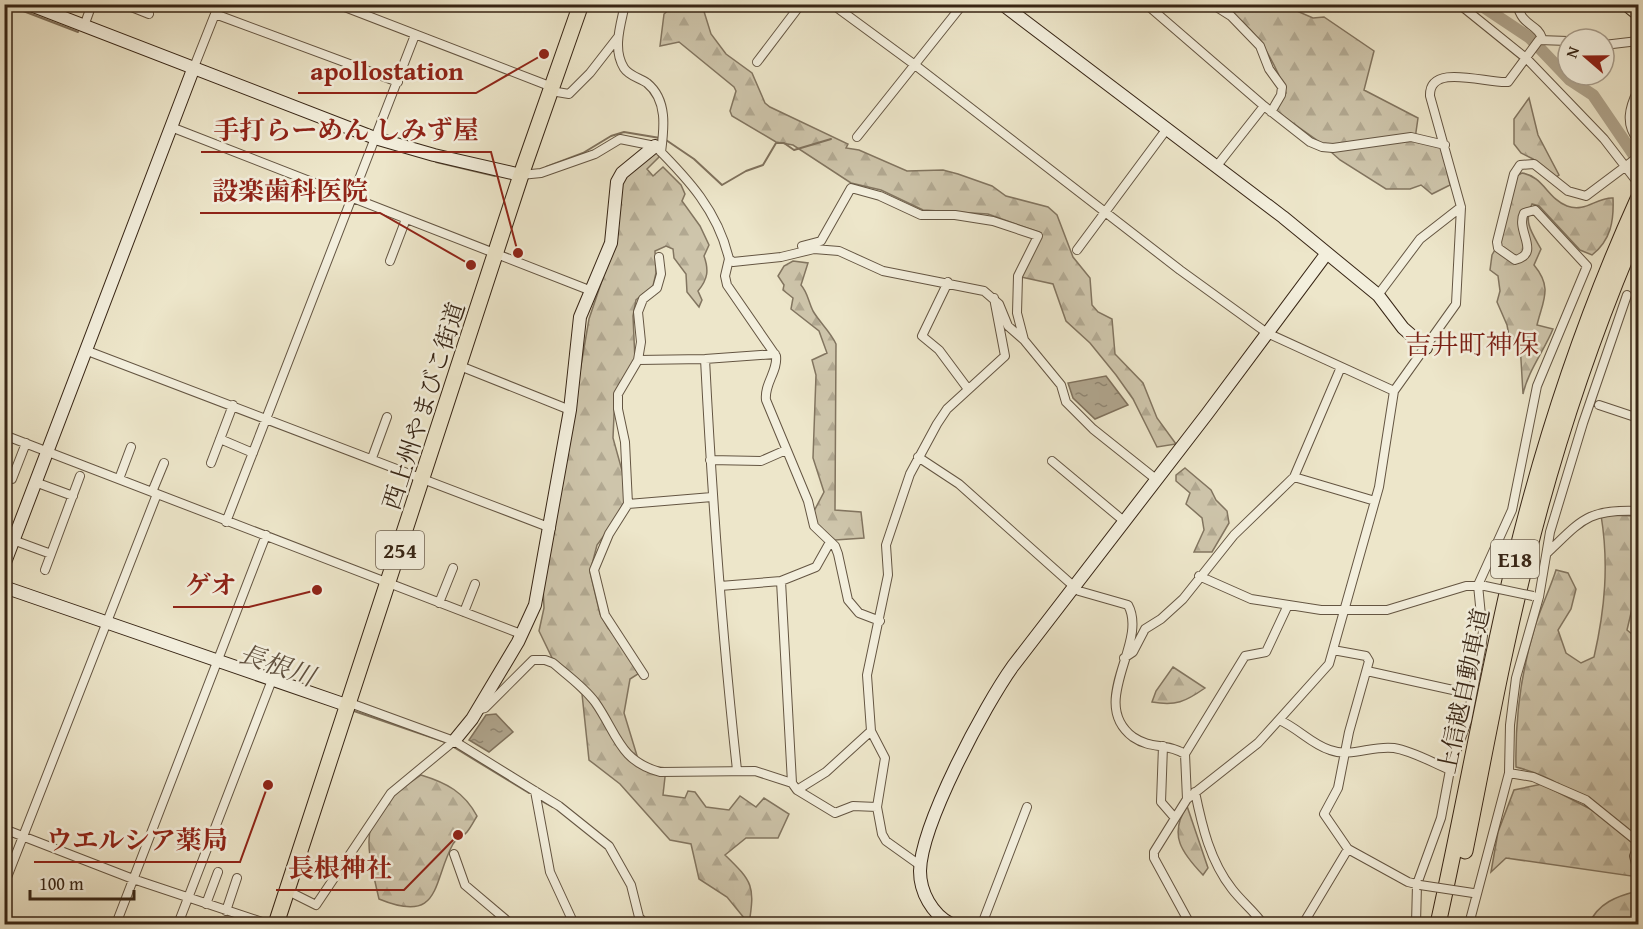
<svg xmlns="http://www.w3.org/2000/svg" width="1643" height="929" font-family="'Gentium Book Plus','Noto Serif JP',serif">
	<defs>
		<pattern id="forest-firs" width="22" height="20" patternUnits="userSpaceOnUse" patternTransform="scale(1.5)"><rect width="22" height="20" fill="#cec5ab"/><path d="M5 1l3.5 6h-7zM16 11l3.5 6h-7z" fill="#b2a992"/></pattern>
		<pattern id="water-ripples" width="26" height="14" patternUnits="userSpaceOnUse" patternTransform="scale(1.5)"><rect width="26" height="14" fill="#afa48c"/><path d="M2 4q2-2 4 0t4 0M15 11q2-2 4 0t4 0" fill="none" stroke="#8f8571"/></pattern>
	</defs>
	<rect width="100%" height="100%" fill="#ede6ca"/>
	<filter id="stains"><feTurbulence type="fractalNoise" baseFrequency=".00333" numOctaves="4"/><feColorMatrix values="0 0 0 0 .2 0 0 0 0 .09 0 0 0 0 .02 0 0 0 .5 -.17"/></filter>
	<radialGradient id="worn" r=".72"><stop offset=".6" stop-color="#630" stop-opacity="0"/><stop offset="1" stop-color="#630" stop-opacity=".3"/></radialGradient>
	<!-- forest -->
	<path fill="url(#forest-firs)" stroke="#827560" stroke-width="1.5" d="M674,5H702L711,34L726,54L752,73L765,103L770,107L848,144L846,148L859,150L907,171L943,170L958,174L992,186L1006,196L1048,207L1057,215L1073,257L1090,278L1092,305L1098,312L1112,319L1115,354L1143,383L1157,418L1176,444L1157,447L1133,399L1116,375L1090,343L1066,321L1053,284L1021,277L1041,233L988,214L923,210L881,190L851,183L793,145L776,142L732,116L730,111L736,91L734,87L679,42L660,46L664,14Z
		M1220,5H1283L1313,18L1324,17L1374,51L1364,90L1418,118L1415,139L1442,147L1450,185L1432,194L1421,185L1410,189H1386L1340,160L1321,143L1276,111L1286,93C1273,57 1254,25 1220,5Z
		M1529,98L1538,135L1559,175L1555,178L1533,159L1521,153L1514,144V119Z
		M657,152L659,157L647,169L653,176L663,167L681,185L685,194L682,201L700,226L709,245L704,256C709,270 708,279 698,291L702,300L699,307L687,292L686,274L674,258L673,249L666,246L655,251L656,273L653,286L636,300L633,316L635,360L615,393L613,438L626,485L625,500L614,522L597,545L590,572L600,614L608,628L626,649L638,674L630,679L624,713L638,759L648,766L666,768L663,795L685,798L688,791L695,792L706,807L729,810L740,796L756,807L764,798L789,814L778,838H746L725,855C753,882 755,886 749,924L727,897L699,879L691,844L670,840L620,784L589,760L582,694L556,666L539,631L544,608L543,587L589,319L615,242L620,183L627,172Z
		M1522,173C1543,176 1548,199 1567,206C1585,213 1597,197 1613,198C1614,221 1611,240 1592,255L1580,250L1539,206L1532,204C1523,222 1532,233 1541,249L1534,265C1553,288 1543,300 1537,325L1553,329C1544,351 1528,371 1523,394L1520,343L1510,341L1507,325L1497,302L1500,291L1498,276L1490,270L1492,255L1500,241L1516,176Z
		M793,261L808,263L801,285C808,293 808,301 813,311C820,323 830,331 836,344L835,510L861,512L864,538L835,540L818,526L813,513L824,492L813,458L816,375L812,360L827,353L819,331L791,309L793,298L783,290L784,285L778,276L784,266Z
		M1185,468L1211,490L1216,500L1227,511L1229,523L1212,552H1194L1204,530L1202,518L1186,504L1190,493L1176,481V475Z
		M1601,515L1638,516V596H1635L1627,630L1638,639V877L1506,858L1491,872L1498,832L1514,790L1542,784L1600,814C1570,790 1554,777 1516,767C1515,719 1521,672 1535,626C1541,607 1550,589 1556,570L1568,573L1576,589L1571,609L1558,630L1566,653L1581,663L1594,657C1605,609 1609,564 1601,515Z
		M1173,667L1205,688C1185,702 1176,706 1152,702L1156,691Z
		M421,775C447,783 464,792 477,816C474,821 471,827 467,832C463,837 456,839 453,844C432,882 442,925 379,899C363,831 359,817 421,775Z
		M1187,806L1208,868L1203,875C1182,853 1168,835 1187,806Z
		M1638,891V924H1589C1598,903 1617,896 1638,891Z"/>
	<!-- water -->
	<path fill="url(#water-ripples)" stroke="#7f715c" stroke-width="1.5" d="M1106,376L1128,405L1095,419L1073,398L1068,383Z
		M496,714L513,732L489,752L469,740L486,715Z"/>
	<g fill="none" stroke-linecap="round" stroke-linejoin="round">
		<!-- stream -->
		<path stroke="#7f715c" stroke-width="2" d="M5,4L78,32
			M666,140L694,159L722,185L746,171L763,165L776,143H784L794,150L831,139
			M436,162L495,176
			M546,167L583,153L611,136L624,132L660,138
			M351,710L448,743
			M452,746L529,793
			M542,801L553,807"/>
		<!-- river -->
		<path stroke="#afa48c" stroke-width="12" d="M1479,4L1530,38L1570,80L1593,95L1638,161"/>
		<defs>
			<path id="street" d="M124,4L149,14
				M337,4L552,87
				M625,4C621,24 612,49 624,68C629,76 640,78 647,83C668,100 664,129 661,152
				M832,4L915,65L1180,270L1267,333L1394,391
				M1146,4L1264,106L1310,142L1322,147L1333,148L1411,137L1445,145
				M1212,4L1231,16L1260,46L1269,69L1282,87L1281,95L1271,112
				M1459,4L1527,59L1604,139L1638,183
				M1517,4C1522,27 1537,23 1542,38
				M84,26L92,4
				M1604,45L1638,41
				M757,62L801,4
				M194,67L215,14L398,82
				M1638,90C1629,108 1625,124 1638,140
				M551,91L569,94L590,73L618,37
				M171,127L589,290
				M857,137L963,4
				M1216,167L1264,106
				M521,175L541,173L595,154L620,139L655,146C688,179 718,211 729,259L733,262L781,257L814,249L839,251L883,271L984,291L999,304L1008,326L1024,340
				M802,246L821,241L851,188L880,196L921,215H955L993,221L1038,236L1018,276L1017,313L1024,340L1061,385L1066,402L1093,429L1157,480
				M1077,250L1166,130
				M729,259L725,276L727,285L776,356C778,371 764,384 766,400L808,501L814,526L835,546L838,554L848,600L859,613L880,621
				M390,261L406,219
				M948,282L922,336L939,350L968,389
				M1378,295L1420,239L1461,207
				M85,350L551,528
				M705,359C712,496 722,633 737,770
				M638,360L705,359L775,354
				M460,366L570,410
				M1599,405L1638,418
				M4,435L521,634
				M220,439L253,453
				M918,457L959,484L1079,591L1128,605C1149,643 1087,702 1133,737C1152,750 1165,742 1185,754L1187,799
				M372,458L387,417
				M710,460L761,461L786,450
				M1052,461L1125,522
				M211,463L233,405
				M1294,477L1375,501
				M4,479H12L26,443
				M119,479L131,447
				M35,482L73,496
				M152,492L164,463
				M628,504L712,497
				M226,522L415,35
				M13,540L51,554
				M1547,553C1582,520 1587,509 1638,511
				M45,570L80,476
				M1199,576L1251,599L1321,610H1387L1466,586H1483
				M781,581L792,783
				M720,586L781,581L816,567L830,542
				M439,603L453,568
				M464,612L475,584
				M1333,650L1366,656L1369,661L1349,732L1338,788L1324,814L1348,849L1408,882L1420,885
				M1124,658L1133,652L1145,629L1161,619L1183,599L1234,535L1294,477L1341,367
				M1367,671L1471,694
				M644,675L605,615L594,570L609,534L628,504L625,442L618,409V394L638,360L641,342L638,312L643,299L657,288L661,274L659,257
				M350,703L454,741L559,806L609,846L631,885L639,917L645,924
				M477,710L485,708L533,660H545L553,663C567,675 584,687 595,702C617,733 619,761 660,772L755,771L792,783L797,790L835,813L853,806L877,807
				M1279,720C1298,728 1311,744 1330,750C1351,758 1372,745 1394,748C1413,751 1433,763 1450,770
				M1163,746L1161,802L1174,817
				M1185,754L1245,656L1266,652L1288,605
				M1509,773L1533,777L1586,800L1638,842
				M797,790L826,772L871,731
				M535,791L550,872L574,924
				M1195,792C1202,826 1210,861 1232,889C1242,902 1254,911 1263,924
				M4,829L133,879L268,924
				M1638,846L1634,856L1638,872
				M454,854L465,885L511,924
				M921,866L886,841L882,834L877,807L885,758L871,731L867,675L888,575L886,545L910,474L937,424L947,409L1005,356L994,298
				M4,885L157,494
				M288,891L316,905L391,793L454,741
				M206,904L218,872
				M226,911L237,878
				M116,924L266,535
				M178,924L272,680
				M982,924L1027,807
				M1190,924L1154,858V852L1187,799L1258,743L1329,664L1379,487L1394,391L1456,304L1461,207L1430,96C1429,62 1487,84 1508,82L1539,40L1568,41
				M1303,924L1348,849
				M1416,924L1417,884L1441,818L1450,770L1467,721L1481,649L1483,636L1478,585L1512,510L1537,386L1587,266L1535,210L1524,213C1515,231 1542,253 1515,260L1498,248L1497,242L1514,174L1520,165L1534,164L1568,191L1586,196L1638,157
				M1469,924L1509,773L1510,725L1516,678L1539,597L1550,532L1583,423L1627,295"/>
			<path id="secondary" d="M28,4L375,138L434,155L521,175
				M1002,4L1283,217L1378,295L1403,328L1426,348
				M4,565L194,67
				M4,587L349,706
				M454,741L472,719L518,642L535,605L570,410L580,317L611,243L617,182L622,173L655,146
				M951,924C932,914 920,892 920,871C921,824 985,705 1013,666L1207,414L1327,253"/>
			<path id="primary" d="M1627,4L1638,13"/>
			<path id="highway" d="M1465,851C1485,753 1502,655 1527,558C1555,445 1592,335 1638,228
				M276,924L521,175L581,4
				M1438,924C1465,803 1486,680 1515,559C1545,436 1586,314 1638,199"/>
		</defs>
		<!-- street casing -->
		<use href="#street" stroke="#645542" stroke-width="10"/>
		<!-- secondary casing -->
		<use href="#secondary" stroke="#372515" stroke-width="14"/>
		<!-- primary casing -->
		<use href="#primary" stroke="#372515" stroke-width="16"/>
		<!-- highway casing -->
		<use href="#highway" stroke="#372515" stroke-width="17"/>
		<!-- street -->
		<use href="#street" stroke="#f3efdd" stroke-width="8"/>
		<!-- secondary -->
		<use href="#secondary" stroke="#f3efdd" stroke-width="12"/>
		<!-- primary -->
		<use href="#primary" stroke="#ede6ca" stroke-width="14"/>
		<!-- highway -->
		<use href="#highway" stroke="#ede6ca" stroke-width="15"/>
		<defs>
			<path id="street-bridge" d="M1485,586L1533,596
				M1420,885L1473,893"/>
		</defs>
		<!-- street-bridge casing -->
		<use href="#street-bridge" stroke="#645542" stroke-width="10" stroke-linecap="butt"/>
		<!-- street-bridge -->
		<use href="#street-bridge" stroke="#f3efdd" stroke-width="8"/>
	</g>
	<g text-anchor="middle" stroke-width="5" stroke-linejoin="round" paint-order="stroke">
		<!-- shield labels -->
		<g fill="#f3efdd" stroke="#6f6251" stroke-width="1.5">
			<rect x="376" y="531" width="48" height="38" rx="4.5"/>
			<rect x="1491" y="540" width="48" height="38" rx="4.5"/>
		</g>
		<g font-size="22" font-weight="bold" fill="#372515">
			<text x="400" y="558">254</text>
			<text x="1515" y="567">E18</text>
		</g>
		<!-- street labels -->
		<g font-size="24" fill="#372515" stroke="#f3efdd">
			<text transform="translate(424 406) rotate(-72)" y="8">西上州やまびこ街道</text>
			<text transform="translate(1464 691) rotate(-78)" y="8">上信越自動車道</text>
		</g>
		<!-- water labels -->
		<g font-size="26" font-style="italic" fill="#61513f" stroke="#f3efdd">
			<text transform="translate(277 665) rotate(19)" y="9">長根川</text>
		</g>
		<!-- quarter labels -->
		<g font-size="27" fill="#7a1f14" stroke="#f3efdd">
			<text x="1472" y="354">吉井町神保</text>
		</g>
	</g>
	<!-- callouts -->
	<path fill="none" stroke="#8f2418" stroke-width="2" d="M544 54L476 93H298M518 253L491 152H201M471 265L380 213H200M317 590L249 607H173M268 785L240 862H34M458 835L404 890H276"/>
	<g fill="#8f2418" stroke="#f3efdd" stroke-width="2">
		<circle cx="544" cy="54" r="6"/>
		<circle cx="518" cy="253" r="6"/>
		<circle cx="471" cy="265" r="6"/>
		<circle cx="317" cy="590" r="6"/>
		<circle cx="268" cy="785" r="6"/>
		<circle cx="458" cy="835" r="6"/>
	</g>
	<g font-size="26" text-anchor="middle" font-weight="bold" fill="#8f2418" stroke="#f3efdd" stroke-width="5" stroke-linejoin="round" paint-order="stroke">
		<text x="387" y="80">apollostation</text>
		<text x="346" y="139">手打らーめん しみず屋</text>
		<text x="290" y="200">設楽歯科医院</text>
		<text x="211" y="594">ゲオ</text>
		<text x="137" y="849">ウエルシア薬局</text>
		<text x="340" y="877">長根神社</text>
	</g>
	<!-- margin -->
	<rect width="1643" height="929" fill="none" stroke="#ede6ca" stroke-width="24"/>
	<rect x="6" y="6" width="1631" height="917" fill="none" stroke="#372515" stroke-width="3"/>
	<rect x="12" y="12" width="1619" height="905" fill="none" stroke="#372515" stroke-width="1.5"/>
	<!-- north arrow -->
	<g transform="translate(1586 57) rotate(290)"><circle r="28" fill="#f3efdd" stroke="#a89e8d" stroke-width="1.5"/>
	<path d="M0-4.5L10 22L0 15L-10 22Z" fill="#8f2418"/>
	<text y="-9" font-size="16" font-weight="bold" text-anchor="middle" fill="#372515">N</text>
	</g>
	<!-- scale -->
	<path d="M30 890v9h104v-9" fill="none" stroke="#372515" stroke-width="3"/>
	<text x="39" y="890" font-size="18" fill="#372515" stroke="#f3efdd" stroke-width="4.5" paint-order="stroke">100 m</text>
	<rect width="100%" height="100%" filter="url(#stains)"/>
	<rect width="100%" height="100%" fill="url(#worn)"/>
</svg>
